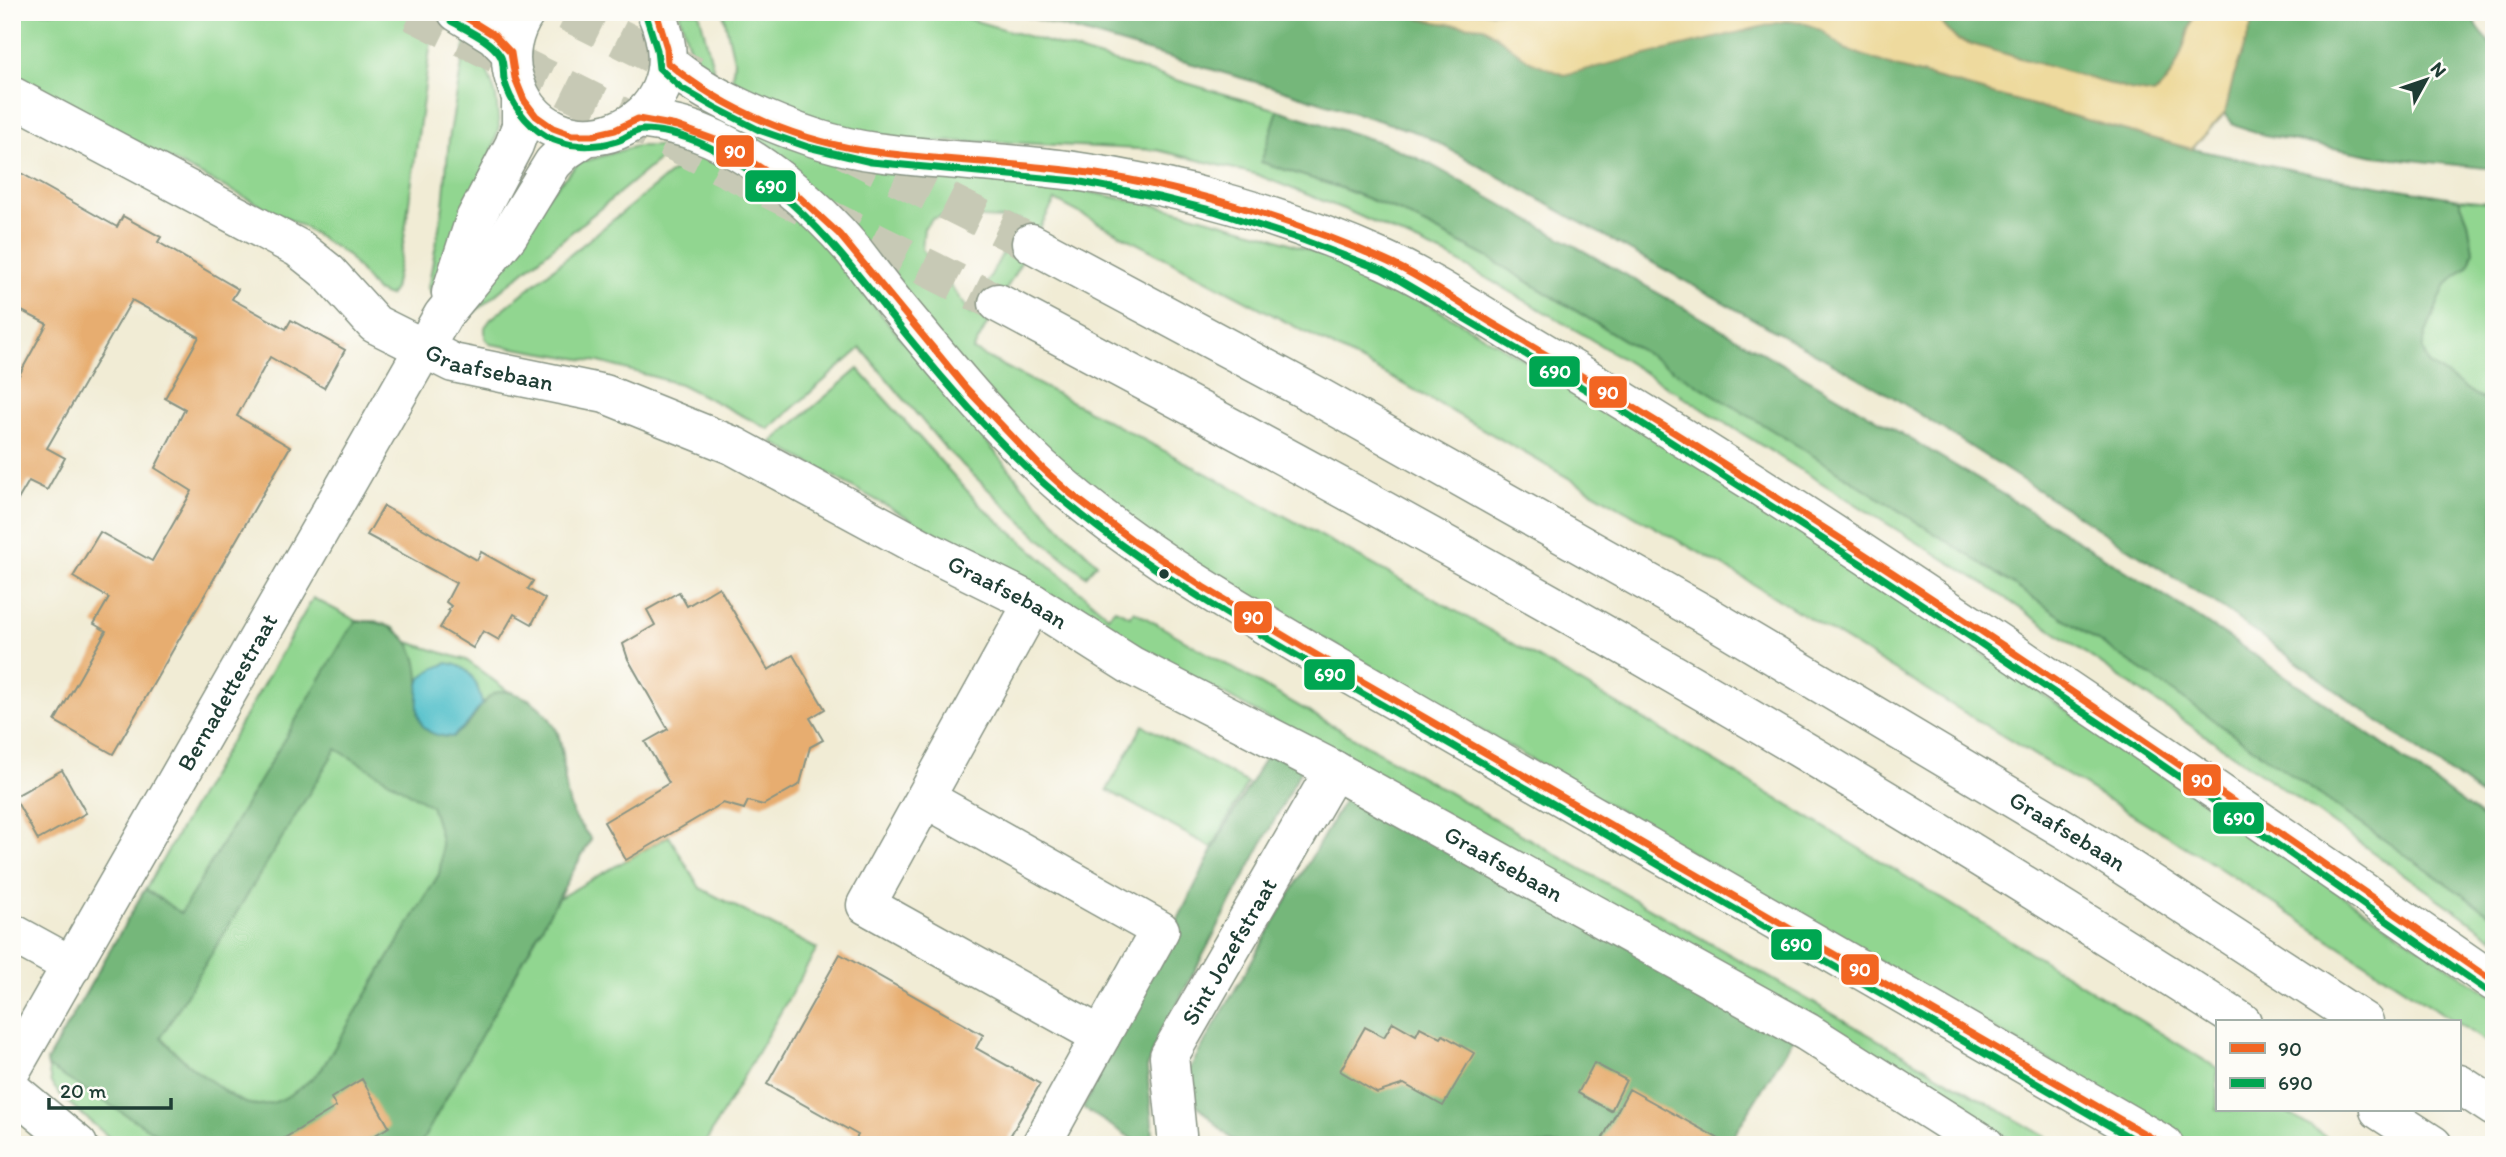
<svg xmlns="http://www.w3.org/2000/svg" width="2506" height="1157" font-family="Itim,sans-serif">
	<rect width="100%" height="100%" fill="#fdfcf7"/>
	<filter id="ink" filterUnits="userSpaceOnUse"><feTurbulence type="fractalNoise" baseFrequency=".0143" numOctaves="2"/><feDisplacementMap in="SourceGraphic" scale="14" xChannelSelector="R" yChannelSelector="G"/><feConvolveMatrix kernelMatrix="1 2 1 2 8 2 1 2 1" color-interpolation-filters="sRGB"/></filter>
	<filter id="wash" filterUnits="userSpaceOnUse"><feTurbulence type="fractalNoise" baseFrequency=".00686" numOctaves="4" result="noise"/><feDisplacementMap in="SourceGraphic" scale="28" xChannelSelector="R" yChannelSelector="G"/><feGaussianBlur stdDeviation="1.57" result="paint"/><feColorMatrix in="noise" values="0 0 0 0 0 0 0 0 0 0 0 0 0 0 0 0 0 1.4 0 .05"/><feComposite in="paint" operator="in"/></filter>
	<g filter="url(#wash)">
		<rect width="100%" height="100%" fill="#f1ecd5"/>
		<!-- green -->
		<path fill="#91d690" stroke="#588a62" stroke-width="2" fill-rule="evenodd" d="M12,12H410L421,16L415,32L431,41L404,239L394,289L389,296L376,291L347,255L304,227L12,80Z
			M679,12H699L713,67L711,81L694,64Z
			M723,12H945L1278,110L1262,162L1341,188L1401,212L1489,258L1795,444L1970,556L2152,677L2452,886L2494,917V938L2292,795L1989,587L1584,335L1452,258L1346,210L1255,174L1157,150L997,142L871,141L805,125L732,85L734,60Z
			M466,40L482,55L496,96L499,127L490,160L431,294L428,288L443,206L449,139Z
			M759,134L1065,187L1173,209L1267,235L1378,275L1670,444L2494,997V1047L2207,860L1735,573L1402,383L1055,200L973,350C1150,442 1326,537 1500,636C1742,775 1980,921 2217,1068V1110H2284L2338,1145H2194L1138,531L1039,446L755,143ZM943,216L1020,220L971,313L922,249L924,228L932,219Z
			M636,146H676L460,324L544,199L579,163Z
			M697,152L735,171L772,195L815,234L1024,487L1060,527L1097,563L1086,576L1037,536L946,449L861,348L769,429L680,384L599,362L490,344L485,338V327L491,319Z
			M2459,199L2489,202L2494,221V404L2475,395L2429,364L2422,349L2426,333L2445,286L2469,265L2473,251L2468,221Z
			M858,369L979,504L1108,616L1115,609L1130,616L1134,611L2060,1145H2018L1988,1125L1222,693L772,442Z
			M313,598L357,621H376L394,628L408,642L466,660L508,691L529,699L546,714L558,732L563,753L566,794L573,815L591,839L557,899L669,836L700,888L817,949L704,1145H118L63,1098L51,1083L47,1061Z
			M1143,725L1247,783L1212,848L1107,790Z"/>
		<!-- forest -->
		<path fill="#74b77a" stroke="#4a7a57" stroke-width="2" fill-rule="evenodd" d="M1011,12H1392L1441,23L1484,27L1530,61L1785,21L1802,22L1821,30L1845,49L1896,67L2192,149L2323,176L2459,199L2468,221L2473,251L2469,265L2445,286L2426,333L2422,349L2429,364L2475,395L2494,404V805L2225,610L1893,397L1422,134L1273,87Z
			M1931,12H2195C2185,39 2178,76 2154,94L2130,90L1957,40Z
			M2256,12H2466L2494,49V169L2375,156L2259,134L2232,123L2225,113L2233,79Z
			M1278,110L1383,143L1430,164C1793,370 2162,571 2494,827V917L2152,677L1970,556L1795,444L1489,258L1401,212L1341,188L1261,162Z
			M357,621C395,620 419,641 419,682C419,711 412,735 452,737C457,733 464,728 469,723C477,713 482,701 493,694C502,689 510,692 519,695C575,719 555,767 572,812C576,822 584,830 591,839L420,1145H175L48,1067L47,1061L145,889L181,913L348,632ZM336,749L431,806C440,832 445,847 439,874L321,1070C301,1089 271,1115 241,1101C231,1097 222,1089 214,1083C193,1070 177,1055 161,1037Z
			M1268,753L1302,768L1154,1048L1147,1068L1154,1145H1142L1083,1108L1220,836Z
			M1349,792L1794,1037L1728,1145H1241L1230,1138L1179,1087Z"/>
		<!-- sand -->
		<path fill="#eeda9e" stroke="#868c69" stroke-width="2" d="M1392,12H1931L1957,40L2130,90L2154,94C2178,77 2185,39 2195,12H2256L2233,79L2225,113L2192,149L1896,67L1845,49L1821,30L1802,22L1785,21L1564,75L1530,61L1484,27L1441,23Z"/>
		<!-- water -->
		<path fill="#54c1cb" stroke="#3a7f80" stroke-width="2" d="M447,663C470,665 478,683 482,704L468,723L452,737C425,736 416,725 418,698C418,691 418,683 422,677C428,670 439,667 447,663Z"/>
		<g id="blocks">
			<!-- building -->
			<path fill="#e7ad70" d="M12,168L117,227L123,216L161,237L158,242L238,289L232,299L286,329L291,320L345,350L324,388L270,357L237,416L290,447L113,754L55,721L106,631L94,624L109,598L73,577L100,532L152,561L192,491L155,468L185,409L165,398L199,337L132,300L47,448L65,458L47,490L29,481L12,510V388L47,324L12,306Z
				M384,506L477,560L481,552L533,581L528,589L545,599L532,624L514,614L499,640L483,631L473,648L440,628L450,611L448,610L451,606L446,602L456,583L367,535Z
				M719,587L768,670L793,655L825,709L810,718L823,740L810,747L800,784L763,805L748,801L744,809L723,803L626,860L604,822L669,783L645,742L668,729L628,659L623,644L655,625L647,610L679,592L687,606Z
				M62,770L86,813L38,840L14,797Z
				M840,954L983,1035L976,1048L1040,1084L1005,1145H852L858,1135L767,1084Z
				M1393,1022L1416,1035L1420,1027L1441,1038L1443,1035L1474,1053L1443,1106L1404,1084L1377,1093L1340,1071L1365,1027L1384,1037Z
				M1594,1063L1626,1080L1611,1111L1578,1093Z
				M362,1079L389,1127L358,1145H273L336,1107L331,1098Z
				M1629,1089L1730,1145H1599Z"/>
		</g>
	</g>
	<g filter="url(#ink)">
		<use href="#blocks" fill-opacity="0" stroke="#889484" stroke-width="2"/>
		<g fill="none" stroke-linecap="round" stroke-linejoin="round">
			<!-- highway-tunnel -->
			<path stroke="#c7c9b5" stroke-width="38" stroke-dasharray="38 19" stroke-linecap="butt" d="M412,12L998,303
				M567,12L694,75
				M845,150L1031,243"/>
			<defs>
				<g id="minor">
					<path id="s1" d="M12,96L298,248L328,272L375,324L453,363L605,394L734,446L926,550L1033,603L1132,666L1334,770L1807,1032L1985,1145"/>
					<path d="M451,293L475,219L514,145L521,126V97"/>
					<path d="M925,798L1160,930L1101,1036L866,905L1033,603"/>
					<path d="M12,933L72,966"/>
					<path id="s2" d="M12,1069L443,315L508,236L553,163L565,151L586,137"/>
					<path d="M12,1090L78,1145"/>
					<path d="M1041,1145L1101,1036"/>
					<path id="s3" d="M1178,1145L1169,1056L1334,770"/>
				</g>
				<path id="major" d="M526,12C513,31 507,56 514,78C544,185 710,133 656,12"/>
				<g id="highway">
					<path d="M457,12L494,35L511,53"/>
					<path d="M668,63C689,82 713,95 738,107C782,128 828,146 876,152C942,161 1008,162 1074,171C1178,185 1288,217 1384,260C1426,279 1471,308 1510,332C1591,380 1671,430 1750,480C2002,642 2248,812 2494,982"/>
					<path d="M638,119C660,122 680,125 700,133C756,154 816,206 854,251C868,269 882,288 896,305C942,360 988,418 1041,467C1120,540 1214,595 1306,649L2164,1145"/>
					<path id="s4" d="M1031,243L1317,396L1711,618L2103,852L2364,1022"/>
					<path d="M998,303C1226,424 1453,546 1675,675C1867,786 2056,903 2242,1022"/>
					<path d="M2459,1084L2494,1107"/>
					<path d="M2379,1110L2433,1145"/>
				</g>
			</defs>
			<!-- minor casing -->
			<use href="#minor" stroke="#889484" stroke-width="41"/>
			<!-- major casing -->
			<use href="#major" stroke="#889484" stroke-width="41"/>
			<!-- highway casing -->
			<use href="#highway" stroke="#889484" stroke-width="41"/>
			<!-- minor -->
			<use href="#minor" stroke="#fff" stroke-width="38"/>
			<!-- major -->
			<use href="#major" stroke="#fff" stroke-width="38"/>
			<!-- highway -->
			<use href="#highway" stroke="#fff" stroke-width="38"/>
			<defs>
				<path id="bus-1" d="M457,12L494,35L511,53L515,78L524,100L536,116L553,128L572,135H593L615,130L638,119L677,126L721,142L784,183L839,234L966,388L1041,467L1071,494L1135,542L1203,587L1306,649L2164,1145
					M656,12L667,48L668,63C725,111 803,143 876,152C942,161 1008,162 1074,171C1173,183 1293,219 1384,260C1421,276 1457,302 1492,323C1576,372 1659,422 1741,475C1997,637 2245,809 2494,982"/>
				<path id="bus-2" d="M646,15L657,50L659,68L681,88L714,107L759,130L808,147L871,162L1076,181L1158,197L1214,211L1300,239L1382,270L1624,412L1863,565L2152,758L2488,991
					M451,21C467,30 492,41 501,57C504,63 503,73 504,79C510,103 526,124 546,136C567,148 595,148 617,141C626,138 634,130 643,130C692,130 742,163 778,192C820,226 851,266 884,307C919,351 955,394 994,435C1081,528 1191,594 1301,658L2143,1145"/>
			</defs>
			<!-- bus-1 casing -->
			<use href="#bus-1" stroke="#fdfcf7" stroke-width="12"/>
			<!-- bus-2 casing -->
			<use href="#bus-2" stroke="#fdfcf7" stroke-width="12"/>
			<!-- bus-1 -->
			<use href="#bus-1" stroke="#f26522" stroke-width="7"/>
			<!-- bus-2 -->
			<use href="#bus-2" stroke="#00a651" stroke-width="7"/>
		</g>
	</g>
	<!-- markers -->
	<circle fill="#1f3d34" stroke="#fdfcf7" stroke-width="2.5" cx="1164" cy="574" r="6"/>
	<g text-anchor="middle" stroke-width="6" stroke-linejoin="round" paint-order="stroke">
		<!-- street labels -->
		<g font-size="24" fill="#1f3d34" stroke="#fdfcf7">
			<text dy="8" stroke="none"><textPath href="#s1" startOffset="556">Graafsebaan</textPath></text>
			<text dy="8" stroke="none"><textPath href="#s1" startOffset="1124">Graafsebaan</textPath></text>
			<text dy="8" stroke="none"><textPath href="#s2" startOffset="434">Bernadettestraat</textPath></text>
			<text dy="8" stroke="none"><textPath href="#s4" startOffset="1192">Graafsebaan</textPath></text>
			<text dy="8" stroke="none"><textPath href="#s1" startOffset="1690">Graafsebaan</textPath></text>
			<text dy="8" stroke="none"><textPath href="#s3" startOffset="210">Sint Jozefstraat</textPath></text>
		</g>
	</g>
	<g stroke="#fdfcf7" stroke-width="2.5">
		<rect x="715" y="134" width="40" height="34" rx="7" fill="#f26522"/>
		<rect x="744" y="169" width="53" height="34" rx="7" fill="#00a651"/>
		<rect x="1528" y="355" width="53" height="33" rx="7" fill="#00a651"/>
		<rect x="1588" y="375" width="40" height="34" rx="7" fill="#f26522"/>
		<rect x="1233" y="600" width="40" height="34" rx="7" fill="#f26522"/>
		<rect x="1303" y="658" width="53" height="33" rx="7" fill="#00a651"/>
		<rect x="2182" y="763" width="40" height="34" rx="7" fill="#f26522"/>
		<rect x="2212" y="801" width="53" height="34" rx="7" fill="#00a651"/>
		<rect x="1770" y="928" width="53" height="33" rx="7" fill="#00a651"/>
		<rect x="1840" y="953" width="40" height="33" rx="7" fill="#f26522"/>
	</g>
	<g font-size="19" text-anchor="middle" font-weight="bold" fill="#fff">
		<text x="735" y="158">90</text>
		<text x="771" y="193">690</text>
		<text x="1555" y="378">690</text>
		<text x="1608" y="399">90</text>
		<text x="1253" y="624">90</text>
		<text x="1330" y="681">690</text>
		<text x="2202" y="787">90</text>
		<text x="2239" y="825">690</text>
		<text x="1796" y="951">690</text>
		<text x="1860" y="976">90</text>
	</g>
	<!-- margin -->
	<rect width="2506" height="1157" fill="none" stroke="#fdfcf7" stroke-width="42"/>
	<!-- legend -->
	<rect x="2216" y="1020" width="245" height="91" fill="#fdfcf7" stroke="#a4b0a9" stroke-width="2"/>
	<rect x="2230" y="1043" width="35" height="10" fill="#f26522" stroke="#a4b0a9" stroke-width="2"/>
	<text x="2278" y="1056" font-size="21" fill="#1f3d34">90</text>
	<rect x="2230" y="1078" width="35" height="10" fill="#00a651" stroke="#a4b0a9" stroke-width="2"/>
	<text x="2278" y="1090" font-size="21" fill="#1f3d34">690</text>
	<!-- north arrow -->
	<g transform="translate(2426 80) rotate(50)" stroke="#fdfcf7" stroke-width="5" paint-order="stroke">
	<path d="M0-5L12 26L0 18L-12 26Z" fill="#1f3d34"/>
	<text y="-10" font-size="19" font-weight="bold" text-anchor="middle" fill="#1f3d34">N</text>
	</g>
	<!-- scale -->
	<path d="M49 1098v10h122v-10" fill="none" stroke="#1f3d34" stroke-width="3.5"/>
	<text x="60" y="1098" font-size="21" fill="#1f3d34" stroke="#fdfcf7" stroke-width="5" paint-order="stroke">20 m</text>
</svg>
